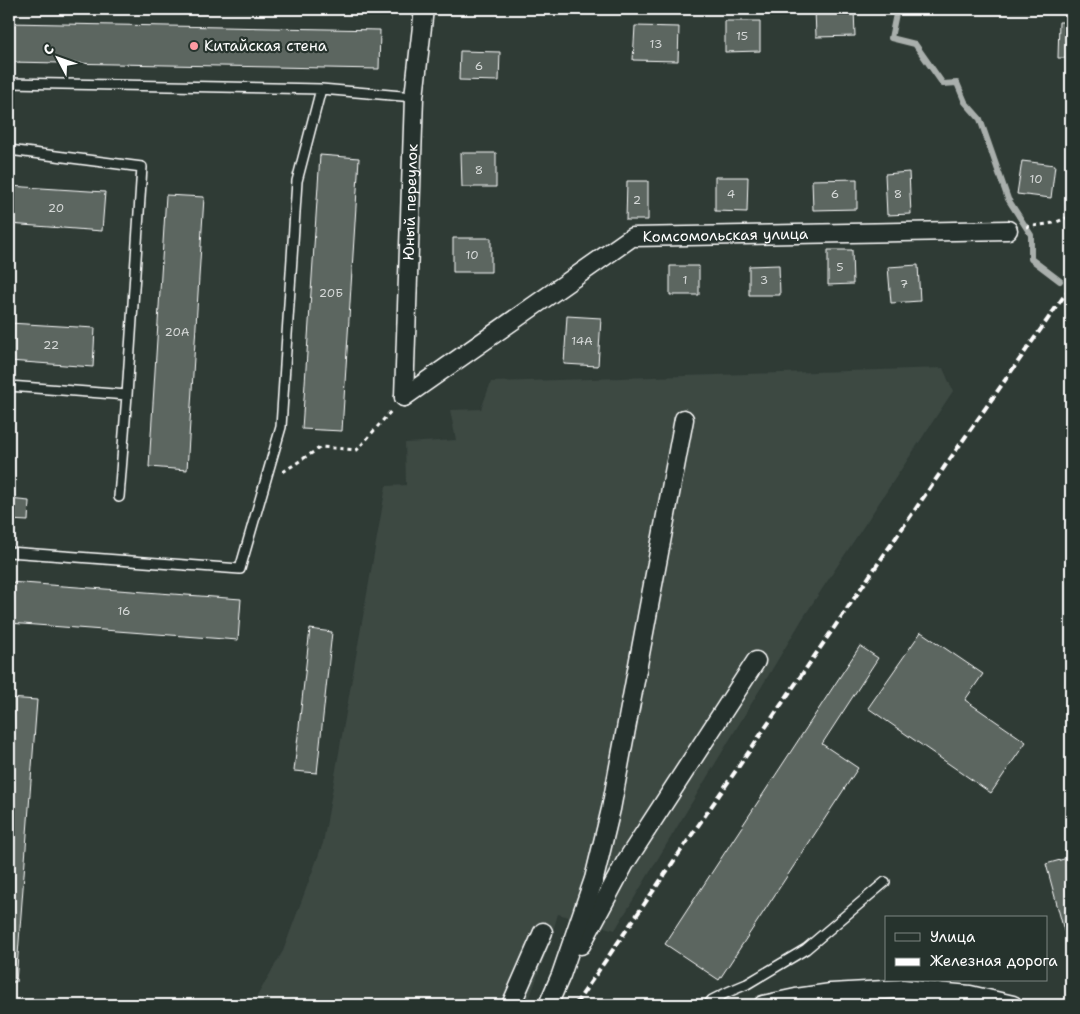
<svg xmlns="http://www.w3.org/2000/svg" width="1080" height="1014" font-family="'Shantell Sans',sans-serif">
	<rect width="100%" height="100%" fill="#2f3b35"/>
	<filter id="ink" filterUnits="userSpaceOnUse"><feTurbulence type="fractalNoise" baseFrequency=".02" numOctaves="2"/><feDisplacementMap in="SourceGraphic" scale="10" xChannelSelector="R" yChannelSelector="G"/><feConvolveMatrix kernelMatrix="1 2 1 2 8 2 1 2 1" color-interpolation-filters="sRGB"/></filter>
	<g filter="url(#ink)">
		<!-- built -->
		<path fill="#3c4842" d="M943,368L953,391L803,618L615,930L558,914L549,945L527,1005H252L283,951L323,843L386,486L406,485L405,443L456,440L450,410L481,409L491,382Z"/>
		<g fill="none" stroke-linecap="round" stroke-linejoin="round">
			<!-- stream -->
			<path stroke="#a9afac" stroke-width="6" d="M897,9L891,38L915,44L943,84L957,83L965,102L980,119L1008,199L1031,235V259L1060,281"/>
		</g>
		<!-- building -->
		<path fill="#5b6661" stroke="#fff" d="M815,9H854L855,36L816,37Z
			M725,21H760V51L725,52Z
			M1059,22H1071V58H1058Z
			M9,23L380,30L379,69L9,62Z
			M635,26L679,27L678,61L633,60Z
			M460,51L500,52L499,81L459,80Z
			M461,153H496V187H462Z
			M320,155L359,158L342,431L302,429Z
			M1022,161L1055,165L1051,198L1017,194Z
			M909,172L911,214L887,215L885,174Z
			M715,177H748L747,212L715,211Z
			M857,179V209L813,210L812,180Z
			M627,181H648V220H626Z
			M9,186L105,192L102,231L9,224Z
			M166,195L204,197L187,470L149,467Z
			M453,238H491V272H453Z
			M828,250H852L853,284L828,285Z
			M779,265L780,295H749V266Z
			M918,265L920,301L891,303L888,267Z
			M670,266H699V295H670Z
			M567,316L601,318L598,366L564,364Z
			M9,323L95,328L93,367L9,361Z
			M9,499L29,501L28,521L9,520Z
			M9,582L241,599L238,640L9,623Z
			M310,629L332,632L317,773L294,771Z
			M921,632L983,674L965,700L1026,742L991,793L868,708Z
			M860,646L878,658L822,744L858,768L719,980L665,944Z
			M9,698L37,700L16,982H9Z
			M1071,857V937L1066,938L1046,864Z"/>
		<g fill="none" stroke-linecap="round" stroke-linejoin="round">
			<defs>
				<path id="service" d="M9,83L321,89L414,97
					M9,150L142,167L127,395L9,386
					M119,497L127,395
					M9,552L240,569L281,427L297,181L321,89
					M708,1005L712,1000L728,992L747,984L806,949L885,882"/>
				<g id="minor">
					<path id="s1" d="M404,397L632,237L1008,230"/>
					<path id="s2" d="M404,397L414,97L424,9"/>
					<path d="M581,945L625,863L756,661"/>
					<path d="M511,1005L543,932"/>
					<path d="M548,1005L561,975L594,879L611,809L684,419"/>
					<path d="M763,1005L796,998L831,993L903,989L970,995L1013,1005"/>
				</g>
			</defs>
			<!-- service casing -->
			<use href="#service" stroke="#fff" stroke-width="12"/>
			<!-- minor casing -->
			<use href="#minor" stroke="#fff" stroke-width="21"/>
			<!-- path -->
			<path stroke="#fff" stroke-width="3" stroke-dasharray="4 4" stroke-linecap="butt" d="M1026,227L1054,223L1071,216
				M283,472L321,447L357,450L392,410"/>
			<!-- service -->
			<use href="#service" stroke="#26332d" stroke-width="9"/>
			<!-- minor -->
			<use href="#minor" stroke="#26332d" stroke-width="18"/>
			<!-- rail -->
			<path stroke="#fff" stroke-width="4" stroke-dasharray="8 4" stroke-linecap="butt" d="M575,1005L945,466L1071,286"/>
		</g>
	</g>
	<!-- markers -->
	<circle fill="#ff9aa2" stroke="#26332d" stroke-width="2" cx="194" cy="46" r="5"/>
	<g text-anchor="middle" stroke-width="4.5" stroke-linejoin="round" paint-order="stroke">
		<!-- number labels -->
		<g font-size="12" fill="#d6d9d8">
			<text x="742" y="40">15</text>
			<text x="656" y="48">13</text>
			<text x="479" y="70">6</text>
			<text x="479" y="174">8</text>
			<text x="1036" y="183">10</text>
			<text x="731" y="198">4</text>
			<text x="835" y="198">6</text>
			<text x="898" y="198">8</text>
			<text x="637" y="204">2</text>
			<text x="56" y="212">20</text>
			<text x="472" y="259">10</text>
			<text x="840" y="271">5</text>
			<text x="685" y="284">1</text>
			<text x="764" y="284">3</text>
			<text x="904" y="288">7</text>
			<text x="331" y="297">20Б</text>
			<text x="177" y="336">20А</text>
			<text x="582" y="345">14А</text>
			<text x="51" y="349">22</text>
			<text x="124" y="615">16</text>
		</g>
		<!-- poi labels -->
		<g font-size="15" fill="#fff" stroke="#26332d" text-anchor="start">
			<text x="204" y="51">Китайская стена</text>
		</g>
		<!-- street labels -->
		<g font-size="15" fill="#fff" stroke="#26332d">
			<text dy="5" stroke="none"><textPath href="#s2" startOffset="195">Юный переулок</textPath></text>
			<text dy="5" stroke="none"><textPath href="#s1" startOffset="372">Комсомольская улица</textPath></text>
		</g>
	</g>
	<!-- margin -->
	<rect width="1080" height="1014" fill="none" stroke="#26332d" stroke-width="30"/>
	<rect x="15" y="15" width="1050" height="984" fill="none" stroke="#fff" stroke-width="2" filter="url(#ink)"/>
	<!-- legend -->
	<rect x="885" y="916" width="162" height="65" fill="#26332d" stroke="#7d8581"/>
	<rect x="895" y="933" width="25" height="8" fill="#26332d" stroke="#7d8581"/>
	<text x="930" y="942" font-size="15" fill="#ffffff">Улица</text>
	<rect x="895" y="958" width="25" height="8" fill="#ffffff" stroke="#7d8581"/>
	<text x="930" y="966" font-size="15" fill="#ffffff">Железная дорога</text>
	<!-- north arrow -->
	<g transform="translate(58 58) rotate(311)" stroke="#26332d" stroke-width="4" paint-order="stroke">
	<path d="M0-4L9 19L0 12L-9 19Z" fill="#ffffff"/>
	<text y="-8" font-size="14" font-weight="bold" text-anchor="middle" fill="#ffffff">С</text>
	</g>
</svg>
